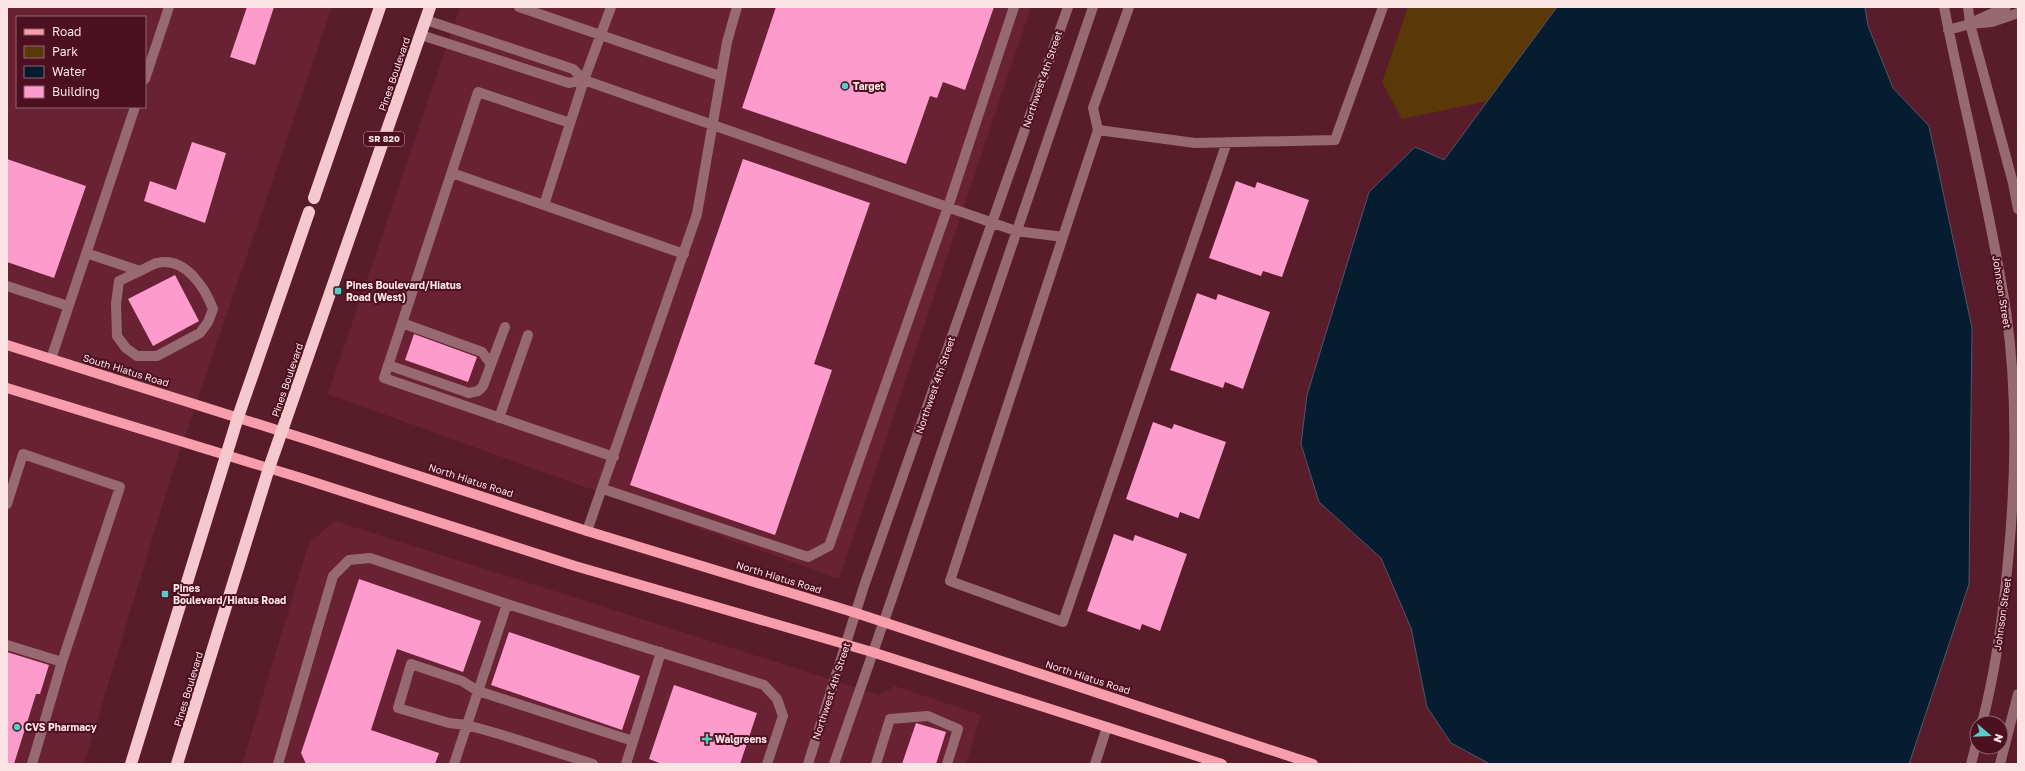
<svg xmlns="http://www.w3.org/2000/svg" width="2025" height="771" font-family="'Golos Text',sans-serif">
	<rect width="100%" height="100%" fill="#591c2a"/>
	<!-- built -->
	<path fill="#682233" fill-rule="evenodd" d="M7,7H332L170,480L84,764H7ZM17,17H145V107H17Z
		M460,7H1031L839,579L328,394Z
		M335,521L879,695L895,686L981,715L966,764H242L309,543Z"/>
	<!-- green -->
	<path fill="#5a3807" d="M1408,7H1557L1487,101L1402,119L1382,82Z"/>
	<!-- water -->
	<path fill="#051c31" stroke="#4f5867" d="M1557,7H1865L1868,26L1893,88L1929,126L1972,328L1969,584L1909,764H1490L1451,743L1427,707L1411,628L1381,558L1319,502L1301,444L1307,395L1369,192L1415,147L1444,160Z"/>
	<!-- building -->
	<path fill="#fd9ccc" d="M247,7H274L255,65L230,57Z
		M776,7H994L965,90L943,82L937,98L930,96L906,164L742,108Z
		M192,142L226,153L205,223L144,201L150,181L176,190Z
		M7,159L86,186L54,278L7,262Z
		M743,159L870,203L814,364L832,370L775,535L630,485Z
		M1236,181L1255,188L1257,182L1309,200L1282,277L1263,271L1261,276L1209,258Z
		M175,275L199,321L153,346L128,299Z
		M1197,293L1216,300L1218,294L1270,312L1243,389L1225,382L1223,388L1170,370Z
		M414,334L477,357L468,382L405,360Z
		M1153,422L1172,429L1174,424L1226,442L1199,519L1180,512L1178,518L1126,499Z
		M1114,534L1133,541L1135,535L1187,554L1160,631L1142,624L1140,630L1087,611Z
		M359,579L481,621L463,672L397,649L371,730L439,753L435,764H306L301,753Z
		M509,632L640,676L622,730L491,685Z
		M7,652L49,665L40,694H36L14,764H7Z
		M674,685L757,713L740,764H662L649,759Z
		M916,723L946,732L936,764H902Z"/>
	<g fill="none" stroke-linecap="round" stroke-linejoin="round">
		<!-- minor -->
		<path stroke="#976a71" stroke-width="10" d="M519,7L720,76
			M1129,7L1093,108L1098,130L950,581L1063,622L1227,142
			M1944,7C1964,108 1990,208 2006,311C2018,394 2016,478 2008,561C2003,616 1996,670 1982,723
			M1968,7L1970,24L2013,183L2018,209
			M426,20L573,69L584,80L1016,231L1063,237
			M1975,21L2006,7
			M1948,30L1970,24L1992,22L2018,13
			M421,35L569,83L584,80
			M145,79L169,7
			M570,123L478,92L384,378L614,457
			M1098,130L1195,143L1335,140L1383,7
			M452,173L684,254
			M544,205L584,80L611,7
			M86,253L140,271C145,269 152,264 157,263C185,256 205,288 213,309L208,322L200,333L157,356H137L126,348L117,336L116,304L119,281L140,271
			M7,286L68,306
			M402,323L482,352L491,364
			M51,359L135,107
			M388,365L469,393L478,391L483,386L505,327
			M499,418L528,335
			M603,489L808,557L829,546L948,207L1014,7
			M7,504L23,454L120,487L62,662L32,764
			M587,531L697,214L727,42L737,7
			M507,604L764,685L777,699L783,716L767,764
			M7,645L62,662
			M278,764L333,576L349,560L370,558L507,604L454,764
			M593,764L499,734L467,725L449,723L398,708L411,664L462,681L478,691L633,741
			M626,764L661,652
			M808,764L864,586L1068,7
			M834,764L892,598L1093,7
			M876,764L890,719L928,716L958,729L947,764
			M1095,764L1107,727
			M1971,764L1977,741
			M2000,764L2018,694"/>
		<!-- major -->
		<path stroke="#f89dac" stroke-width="10" d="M7,345L315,442L587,531L856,613L1313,764
			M7,388L301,478L575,566L872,652L1222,764"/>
		<!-- highway -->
		<path stroke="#f5c8ce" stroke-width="12" d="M314,198L380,7
			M131,764L238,417L309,212
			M177,764L269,468L430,7"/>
	</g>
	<!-- markers -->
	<g fill="#55cec6" stroke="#4d1021" stroke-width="1.5">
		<circle cx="845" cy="86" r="4"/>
		<rect x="334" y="287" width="8" height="8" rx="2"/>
		<rect x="161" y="590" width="8" height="8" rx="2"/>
		<circle cx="17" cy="727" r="4"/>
		<path d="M705 733h4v4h4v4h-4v4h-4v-4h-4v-4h4z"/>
	</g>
	<g text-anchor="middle" stroke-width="4" stroke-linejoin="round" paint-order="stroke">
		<!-- shield labels -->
		<rect fill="#4d1021" stroke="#c7a4ab" stroke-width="1" x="364" y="132" width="40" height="14" rx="3"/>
		<g font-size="9" font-weight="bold" fill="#fbe3e6">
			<text x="384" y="142">SR 820</text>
		</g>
		<!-- street labels -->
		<g font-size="10" fill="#fbe3e6" stroke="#4d1021">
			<text transform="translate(394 74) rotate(-71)" y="4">Pines Boulevard</text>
			<text transform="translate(1042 79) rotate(-71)" y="4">Northwest 4th Street</text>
			<text transform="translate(2002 292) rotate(81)" y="4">Johnson Street</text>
			<text transform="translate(126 370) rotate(17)" y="4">South Hiatus Road</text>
			<text transform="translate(287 380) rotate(-71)" y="4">Pines Boulevard</text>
			<text transform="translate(935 385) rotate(-71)" y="4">Northwest 4th Street</text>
			<text transform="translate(471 480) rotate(18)" y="4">North Hiatus Road</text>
			<text transform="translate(779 577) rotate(17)" y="4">North Hiatus Road</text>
			<text transform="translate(2002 614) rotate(-82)" y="4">Johnson Street</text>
			<text transform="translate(1088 677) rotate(18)" y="4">North Hiatus Road</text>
			<text transform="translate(188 689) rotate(-73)" y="4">Pines Boulevard</text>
			<text transform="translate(831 691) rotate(-72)" y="4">Northwest 4th Street</text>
		</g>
		<!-- poi labels -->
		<g font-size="10" font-weight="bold" fill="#fbe3e6" stroke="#4d1021" text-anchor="start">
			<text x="853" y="90">Target</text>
			<text x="346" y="289">Pines Boulevard/Hiatus<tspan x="346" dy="12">Road (West)</tspan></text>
			<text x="173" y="592">Pines<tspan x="173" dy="12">Boulevard/Hiatus Road</tspan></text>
			<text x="25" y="731">CVS Pharmacy</text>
			<text x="715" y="743">Walgreens</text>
		</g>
	</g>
	<!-- border -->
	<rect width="2025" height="771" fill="none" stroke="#fbe3e6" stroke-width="16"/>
	<!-- legend -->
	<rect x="16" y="16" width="130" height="92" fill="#4d1021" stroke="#936470"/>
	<rect x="24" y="29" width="20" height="6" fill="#f89dac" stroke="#936470"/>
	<text x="52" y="36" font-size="12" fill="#fbe3e6">Road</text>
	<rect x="24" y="46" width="20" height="12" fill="#5a3807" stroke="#936470"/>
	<text x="52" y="56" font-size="12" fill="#fbe3e6">Park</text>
	<rect x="24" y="66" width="20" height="12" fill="#051c31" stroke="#936470"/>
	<text x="52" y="76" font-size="12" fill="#fbe3e6">Water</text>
	<rect x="24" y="86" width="20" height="12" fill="#fd9ccc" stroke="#936470"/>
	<text x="52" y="96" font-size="12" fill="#fbe3e6">Building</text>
	<!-- north arrow -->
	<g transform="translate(1989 735) rotate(109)"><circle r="19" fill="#4d1021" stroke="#936470"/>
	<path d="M0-3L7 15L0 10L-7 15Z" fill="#55cec6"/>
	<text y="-6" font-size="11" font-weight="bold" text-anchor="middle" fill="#fbe3e6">N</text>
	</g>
</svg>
